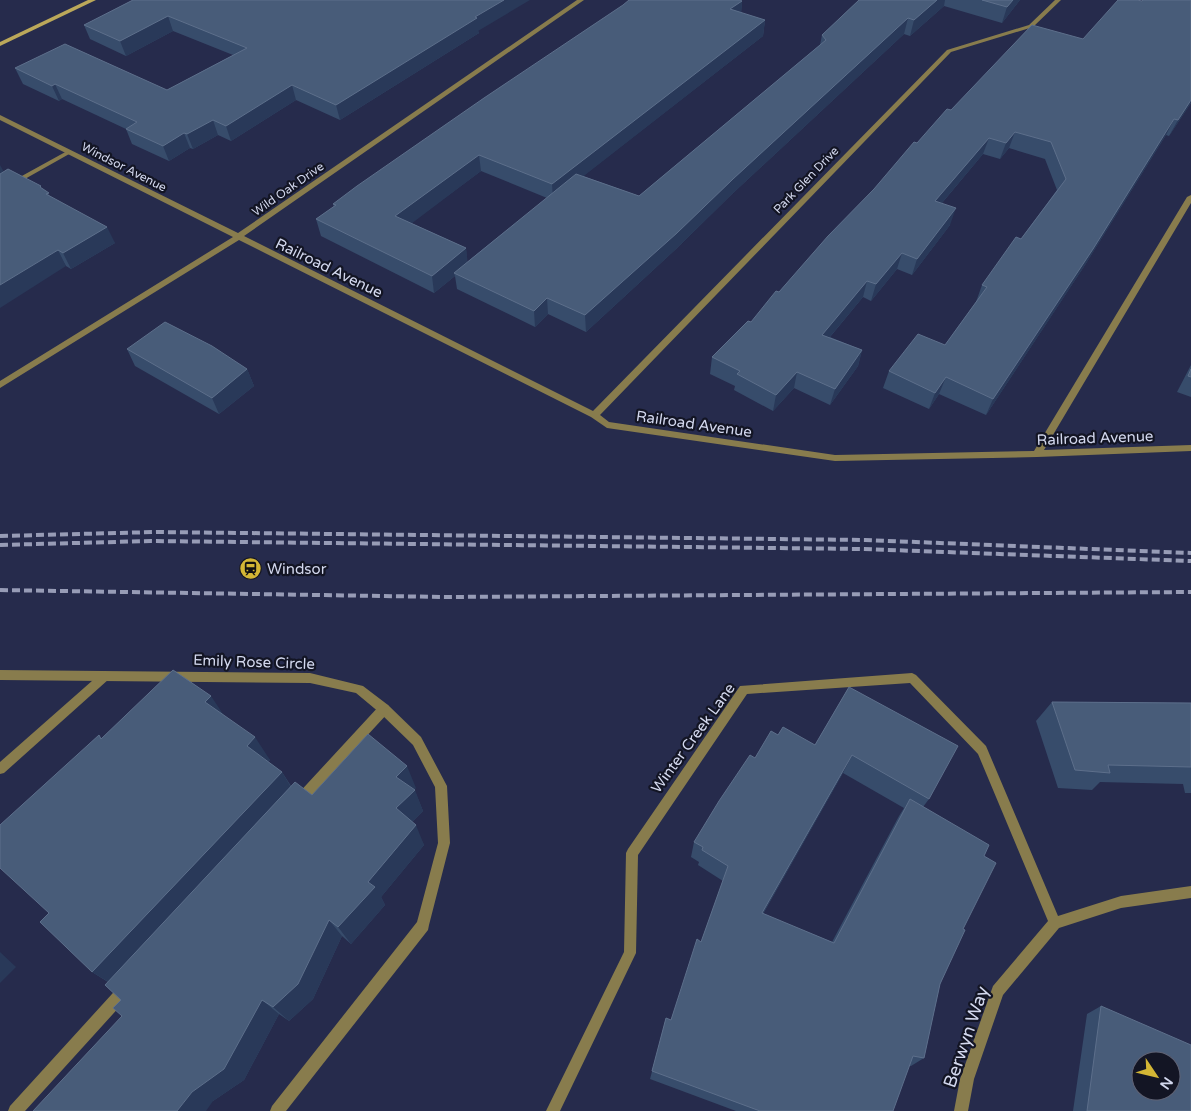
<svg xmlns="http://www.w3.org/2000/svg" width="1191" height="1111" font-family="'Varela Round',sans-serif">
	<rect width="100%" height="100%" fill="#262b4c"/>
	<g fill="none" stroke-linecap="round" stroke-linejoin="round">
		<!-- lane -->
		<path fill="#887c4d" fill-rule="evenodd" d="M69,150L71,151V153L0,193V188Z
			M105,671L109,673L110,676L109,679L4,773L0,774V762L101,673Z
			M384,704L388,705L390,709L388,713L303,805L299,807L295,805L293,801L295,797L380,705Z
			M127,981L132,983L134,988L132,993L25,1111H8L10,1106L122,983Z"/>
		<!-- street -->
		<path fill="#887c4d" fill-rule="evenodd" d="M577,0H584L244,236L593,411L947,50L1029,25L1055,0H1061L1033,27L951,52L600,415L609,422L835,455L1034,451L1187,197L1191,195V203L1044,450L1191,445V451L1037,457L835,461L607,428L591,417L239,240L0,388V381L233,237L0,120V115L238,233Z
			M0,670L310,673L363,686L388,705L421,737L447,786L450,843L429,925L428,930L286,1111H270L272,1106L417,922L438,843L435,787L413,745L380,713L356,693L310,683L0,680Z
			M912,673L916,675L986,746L1058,916L1121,896L1191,886V898L1121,908L1059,928L1003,995L974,1079L968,1111H954L960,1079L993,986L1048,921L978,754L910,683L747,694L638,855L636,953L560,1111H546L624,952L626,853L628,849L740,686Z"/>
		<!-- secondary -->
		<path fill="#bba85a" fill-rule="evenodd" d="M88,0H96L0,46V42Z"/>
		<!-- rail -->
		<path stroke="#979cb6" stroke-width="4" stroke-dasharray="8 4" stroke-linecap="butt" d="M0,536L156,532L865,540L1191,553
			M0,545L151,541L863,549L1191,561
			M0,590L446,597L1191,592"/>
	</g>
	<!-- wall -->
	<path fill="#374c6b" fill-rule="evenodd" d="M133,0L478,31L479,33L340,120L296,100L231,141L218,135L193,149L190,148L169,161L132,144L126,129L62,99L59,101L23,84L15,68L167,90L233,55L173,31L126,56L90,39L84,25Z
		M859,0H1020L1002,23L944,6L910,36L904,34L731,195L676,249L586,332L548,314L535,327L457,289L455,276L434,293L321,236L316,219L334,207L333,204L742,1L741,13L765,20L763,36L583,176L639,196L820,45L822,35ZM481,171L547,198L467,262L466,248L411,223Z
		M1191,0V103L1169,136L1166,135L1085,265L986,415L939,394L929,409L883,388L889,371L945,345L976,302L982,285L1021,239L1057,190L1045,159L1009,148L1000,159L983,154L942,203L950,225L912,275L897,269L871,301L863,297L830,337L862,350L858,366L830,405L794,388L773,411L734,390L735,386L710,374L712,357L751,322L917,143L951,110L1083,39L1142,1Z
		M4,172L43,189L50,196L115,243L71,269L66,266Z
		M127,349L247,369L254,386L219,414L135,366Z
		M1191,365V397L1177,392Z
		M849,687L929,799L923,807L984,856L963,929L940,984L924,1058L911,1066H909L893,1111H736L650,1079L666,1018L671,1020L701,942L723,881L698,865L699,862L691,857L694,842L755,758L778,735L815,745ZM843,773L904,808L899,816L832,942L763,914Z
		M1052,702L1191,703V793H1185L1183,784L1100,782L1092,790L1058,788L1036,721Z
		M224,716L270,760L268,762L282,772L291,786L312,795L416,788L414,789L423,811L412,822L424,845L381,897L385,905L351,944L342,936L313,999L289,1021L279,1014L244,1080L213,1101L122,1016L121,1000L108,982L92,972L49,913L99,735L101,738Z
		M1101,1006L1191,1111H1073L1087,1014Z"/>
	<!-- shaded-wall -->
	<path fill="#293959" d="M504,0H530L478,31L479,33L340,120L336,105L475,17Z
		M937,0H945L944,6L910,36L914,20Z
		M1013,0H1020L1002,23L1007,7Z
		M742,1L741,16L730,9Z
		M168,16L173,31L126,56L120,41Z
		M908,18L904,34L731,195L676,249L586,332L585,315Z
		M765,20L763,36L553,200L552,184Z
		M55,84L62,99L59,101L52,86Z
		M292,85L296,100L231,141L226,126Z
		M1191,100V103L1169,136L1178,120Z
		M1174,119L1166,135L1085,265L986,415L993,399Z
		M213,120L218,135L193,149L187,134Z
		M1015,132L1009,148L1000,159L1006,143Z
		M184,133L190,148L169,161L163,146Z
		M989,138L983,154L930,217L935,201Z
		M479,155L481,171L399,233L395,216Z
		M0,165L9,181L0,186Z
		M956,208L950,225L912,275L917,259Z
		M107,227L115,243L71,269L63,253Z
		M466,248L468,265L454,273L455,276L434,293L432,276Z
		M58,250L66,266L0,308V285Z
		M902,253L897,269L871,301L876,284Z
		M867,281L863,297L818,351L822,335Z
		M547,298L548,314L535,327L534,311Z
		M862,350L858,366L830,405L835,389Z
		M247,369L254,386L219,414L212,398Z
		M797,372L794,388L773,411L776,395Z
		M946,377L939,394L929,409L935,393Z
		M211,696L227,720L205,702Z
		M255,737L270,760L263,769L247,746Z
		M852,755L843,773L755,927L762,913Z
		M407,766L416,788L404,799L396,777Z
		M282,772L295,794L117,987L92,972Z
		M415,790L423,811L405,829L396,808Z
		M416,825L424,845L381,897L385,905L351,944L338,927L368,882Z
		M329,920L342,936L313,999L289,1021L273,1007Z
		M0,952L16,967L0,983Z
		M262,1000L279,1014L244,1080L213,1101L206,1111H177Z"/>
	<!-- building -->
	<path fill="#485c79" stroke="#5d6f8b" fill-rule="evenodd" d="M133,0H504L475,17L477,18L336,105L292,85L226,126L213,120L187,134L184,133L163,146L126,129L137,122L55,84L52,86L15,68L65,44L167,90L247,48L168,16L120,41L84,25Z
		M629,0H740L742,1L730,9L765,20L552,184L479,155L395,216L466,248L432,276L316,219L336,205L333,204L357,186L484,98L623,5Z
		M859,0H937L914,20L908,18L733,179L677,233L585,315L547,298L534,311L454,273L576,174L639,196L826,40L822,35Z
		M982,0H1013L1007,7Z
		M1118,0H1137L1142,1L1143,0H1191V100L1178,120L1174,119L1093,249L993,399L946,377L935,393L889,371L918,334L945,345L987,287L982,285L1016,237L1021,239L1066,179L1051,142L1015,132L1006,143L989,138L935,201L956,208L917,259L902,253L876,284L867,281L822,335L862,350L835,389L797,372L776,395L737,374L740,371L712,357L748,321L751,322L776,291L779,292L828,236L874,189L914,142L917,143L947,109L951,110L1032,25L1083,39Z
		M8,169L41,186L40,187L49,193L46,194L107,227L63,253L58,250L0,285V174Z
		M165,322L212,346L247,369L212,398L127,349Z
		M1191,369V377L1188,376Z
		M173,670L211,696L205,702L255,737L247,746L282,772L92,972L40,922L49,913L0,868V825L99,735L101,739Z
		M849,687L958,746L929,799L852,755L762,913L834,943L910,799L989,845L984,856L996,863L963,929L965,930L940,984L924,1058L913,1056L893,1111H760L652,1071L666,1018L671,1020L697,939L701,942L728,866L702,850L703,847L694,842L719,801L750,755L755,758L771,731L778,735L783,727L815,745Z
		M1052,702L1191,703V767L1108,765L1110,773L1075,770Z
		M368,734L407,766L396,777L415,790L396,808L416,825L368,882L375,887L338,927L329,920L298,984L273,1007L262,1000L224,1069L192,1092L177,1111H33L122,1016L113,1008L121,1000L105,985L295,782L312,795Z
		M1101,1006L1191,1045V1111H1087ZM1141,1061H1171V1091H1141Z"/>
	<!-- icons -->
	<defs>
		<symbol id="station-disc" viewBox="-11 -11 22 22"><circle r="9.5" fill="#d3b635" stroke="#131524"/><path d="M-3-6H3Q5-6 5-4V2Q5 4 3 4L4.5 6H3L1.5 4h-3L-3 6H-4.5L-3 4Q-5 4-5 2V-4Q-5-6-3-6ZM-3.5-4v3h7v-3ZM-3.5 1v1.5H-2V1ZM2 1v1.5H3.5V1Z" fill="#111"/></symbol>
	</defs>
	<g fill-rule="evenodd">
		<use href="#station-disc" x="238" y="556" width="25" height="25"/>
	</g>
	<g text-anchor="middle" stroke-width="4.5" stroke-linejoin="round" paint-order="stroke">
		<!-- far-street labels -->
		<g font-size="12" fill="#d3d8ee" stroke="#131524">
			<text transform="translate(124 167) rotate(27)" y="4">Windsor Avenue</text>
			<text transform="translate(806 180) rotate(-46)" y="4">Park Glen Drive</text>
			<text transform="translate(288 189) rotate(-35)" y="4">Wild Oak Drive</text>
		</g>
		<!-- street labels -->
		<g font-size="15" fill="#d3d8ee" stroke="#131524">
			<text transform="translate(329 268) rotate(26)" y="5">Railroad Avenue</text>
			<text transform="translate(694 424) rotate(8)" y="5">Railroad Avenue</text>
			<text transform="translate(1095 438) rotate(-2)" y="5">Railroad Avenue</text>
			<text transform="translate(254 662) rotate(2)" y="5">Emily Rose Circle</text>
			<text transform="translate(693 738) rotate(-54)" y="5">Winter Creek Lane</text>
		</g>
		<!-- poi labels -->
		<g font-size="15" fill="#d3d8ee" stroke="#131524" text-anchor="start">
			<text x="267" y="574">Windsor</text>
		</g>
		<!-- near-street labels -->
		<g font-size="18" fill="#d3d8ee" stroke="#131524">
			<text transform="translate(966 1037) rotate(-71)" y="6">Berwyn Way</text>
		</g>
	</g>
	<!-- north arrow -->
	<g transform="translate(1156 1076) rotate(125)"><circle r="24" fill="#131524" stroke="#606375"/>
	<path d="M0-4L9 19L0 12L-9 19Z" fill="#d3b635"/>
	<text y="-8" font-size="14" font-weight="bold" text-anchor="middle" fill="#d3d8ee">N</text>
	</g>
</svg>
